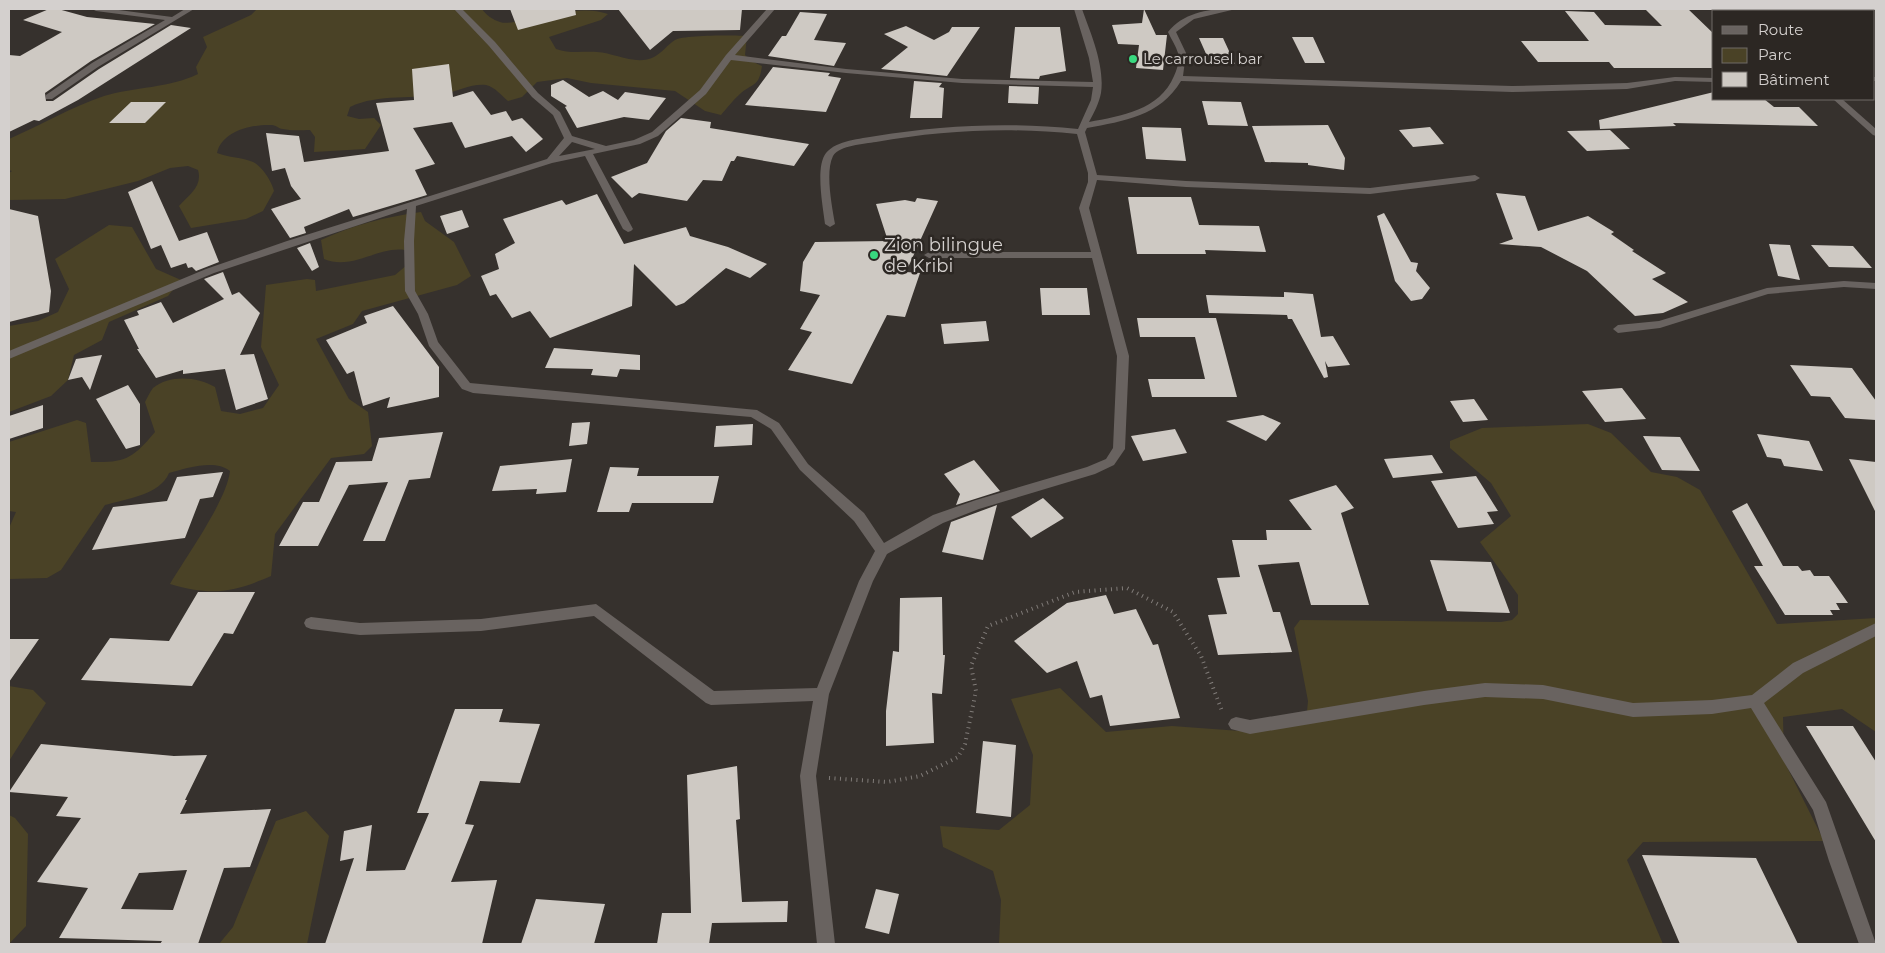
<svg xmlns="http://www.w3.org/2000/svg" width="1885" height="953" font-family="Montserrat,sans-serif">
	<rect width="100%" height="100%" fill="#36312d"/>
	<!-- green -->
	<path fill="#4a4226" d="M257,9H482C486,15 493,20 500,22C505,24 514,22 519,21C549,18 579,4 608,14L601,20L549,37L556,49C570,54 583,51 597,52C615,53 636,66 654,57C662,53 667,45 675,40C683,35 735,35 747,36L745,55L751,61L762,66C759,86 755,82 741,93C734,99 727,108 721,115L705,111L675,91L591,83L567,78L537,82L522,97L508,101C502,96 495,87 486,85C473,83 457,91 445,94C414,100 379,93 350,107L347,116L359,119L374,118L381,125L365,149L314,152L315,137L310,130C302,130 291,131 283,129C279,129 276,125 272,125C252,124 222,131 217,153C229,158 242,157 253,162C262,166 272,182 274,191L263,211L246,219L191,228L179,206C189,195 203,186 198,170L188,166L170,168L138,181L65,199L9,200V173L12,171L9,170V139C41,125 71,107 104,96C134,87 170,88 198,74L196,67L207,47L203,37L251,15Z
		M421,212L425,221L454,242L471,276L457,285L362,311L353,324L316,339L349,399L368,412L372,446L364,454L331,458L275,534L271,576C232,593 211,596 170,584C186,557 227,500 230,471C215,459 187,468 169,473C160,495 126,499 105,505L61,570L47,578L9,579V528L16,512L9,511V442L77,420L86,423L91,462C126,463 133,458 155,432L145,402C147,398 150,392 153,388C170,374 198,377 215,387L221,411L240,414L263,408L279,385L261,347L266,285L307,279L315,280L316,291L395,275L407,265L405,250C378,246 352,271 324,259L321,240C353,225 385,217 421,212Z
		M109,225L132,227L156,269L181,280L168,296L109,322L102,340L74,355L68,380L51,396L9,412V326L38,321L58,312L69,289L55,259Z
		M1588,424L1611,433L1651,472L1677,477L1700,490L1777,624L1876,618V732L1842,709L1783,717L1784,761L1824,841L1643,842L1627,860L1663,944H999L1001,900L993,871L943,847L940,826L999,830L1030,805L1033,755L1011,699L1060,688L1106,732L1172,726L1240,731L1307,712L1308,701L1294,628L1300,620L1501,622L1512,620L1518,614V595L1480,542L1511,516L1491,483L1450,448V441L1482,428Z
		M9,686L33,690L46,703L9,761Z
		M306,811L329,836L307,944H219L233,927L276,821Z
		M9,815L15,818L28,834L26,926L9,944Z"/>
	<!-- building -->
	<path fill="#cec9c3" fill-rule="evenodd" d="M49,9H58L87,17L155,24L91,61L45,93L46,101H53L99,69L171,25L191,28L78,100L39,121L34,120L9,132V55L20,56L62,32L23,20Z
		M510,9H575L576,15L518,30Z
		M618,9H742L740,30L673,31L650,50Z
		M1144,9L1156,35H1167L1163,70L1136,68L1139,45L1118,44L1112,25L1142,23Z
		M1645,9H1688L1714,34V68H1614L1609,62H1538L1521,41H1589L1565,11L1594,12L1605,25L1662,26Z
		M800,12L827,14L814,40L846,43L834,66L768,56L782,36H786Z
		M906,26L934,40L949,32L952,27H980L947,76L881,69L908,47L884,34Z
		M1015,27H1060L1066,71L1040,76L1039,79L1010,78Z
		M1292,37H1313L1325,63H1305Z
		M1199,38H1223L1235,64L1211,65Z
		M449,64L453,97L473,91L491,115L506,111L512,121L522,118L543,139L526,152L512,136L465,148L452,122L413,128L435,164L415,170L427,195L353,217L349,209L304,227L306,233L290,238L271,209L301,199L291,186L285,168L272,171L266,133L299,136L304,162L389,151L376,103L414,100L412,69Z
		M773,67L830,73L828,76L841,78L826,112L745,105Z
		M563,80L589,97L603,91L618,100L625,92L666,98L649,120L624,117L577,128L565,107L567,106L551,96V85Z
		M914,81L942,83L939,87L944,88L942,118H910Z
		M1009,86L1039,87L1038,104L1008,103Z
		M1714,92V99H1764L1774,107H1799L1818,126L1673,123L1676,126L1600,129L1599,120Z
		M1202,101L1241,102L1248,126L1208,125Z
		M131,102H166L145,123H109Z
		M681,118L711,122L710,128L809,144L794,166L737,156L734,161H731L722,181L703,180L687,201L639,193L632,198L611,177L647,163L666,131Z
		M1328,125L1345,158L1344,170L1308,165V163L1265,162L1252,126Z
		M1142,127L1181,128L1186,161L1146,159Z
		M1430,127L1444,144L1413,147L1399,130Z
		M1610,130L1630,149L1587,151L1567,131Z
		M152,181L179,241L207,232L219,262L196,271L192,267L188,268L186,263L171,268L161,245L151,249L128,192Z
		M1496,193L1525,196L1538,231L1588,216L1614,232L1611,234L1634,250L1632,251L1666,273L1652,279L1688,302L1663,313L1635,316L1587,271L1541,247L1499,244L1513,239Z
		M597,194L624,244L686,227L690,236L728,247L767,264L750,278L726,268L684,303L676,306L634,264L632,306L550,338L530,311L512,318L496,294L490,296L481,276L499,269L495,254L515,243L503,219L562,200L566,205Z
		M1128,197H1191L1199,225L1259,226L1266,252L1205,250L1206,254H1137Z
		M917,198L938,201L906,272L920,273L905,317L887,315L852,384L788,370L812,332L800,329L820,295L800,291L803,262L815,242L888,241L876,204L905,200L915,202Z
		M9,209L38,216L51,291L49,312L9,322Z
		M462,210L469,227L447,234L440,216Z
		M1384,213L1411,262L1418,263L1416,271L1430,288L1422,299L1411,301L1395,281L1377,216Z
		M310,243L319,267L312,271L297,248Z
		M1769,244L1790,245L1800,280L1778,276Z
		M1811,245L1853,246L1872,268L1829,267Z
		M223,272L232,295L239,292L260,313L240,355L254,354L268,399L236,410L225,369L183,374V370L156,378L137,349H139L124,320L139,315L137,311L161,302L173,323L224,299L204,279Z
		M1040,288H1087L1090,315H1042Z
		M1284,292L1313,294L1321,337L1333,336L1350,365L1328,367L1325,361L1328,377L1324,378L1292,319H1288L1287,315L1209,313L1206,295L1284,297Z
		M393,306L439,367V397L387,408L390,397L363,406L354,371L347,374L326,340L367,323L364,316Z
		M1137,318H1216L1237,397H1152L1148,379H1205L1195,337H1140Z
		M986,321L989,341L944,344L941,324Z
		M554,348L640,355V370L620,369L617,377L591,375L593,369L545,368Z
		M102,355L90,390L82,377L68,380L76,359Z
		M1790,365L1852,368L1876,401V420L1845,418L1830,397L1811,396Z
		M128,385L140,404V445L126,449L96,399Z
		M1622,388L1646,419L1605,422L1582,391Z
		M1474,399L1488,420L1463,422L1450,401Z
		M43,405V428L9,439V416Z
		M1263,415L1281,423L1266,441L1226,421Z
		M590,422L587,444L569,446L572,423Z
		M753,424L752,445L714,447L716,426Z
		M1175,429L1187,453L1143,461L1131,436Z
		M443,432L430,478L409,480L385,541H363L388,482L349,485L318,546H279L303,502H319L336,462L372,461L379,438Z
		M1757,434L1809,441L1823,471L1784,466L1781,459L1767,457Z
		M1643,436L1680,437L1700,471L1662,470Z
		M1432,455L1443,473L1393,478L1384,459Z
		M572,459L566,492L536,494L537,489L492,491L500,466Z
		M1849,459L1876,462V513Z
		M974,460L1000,491L956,505L960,494L944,474Z
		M610,467L639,468L637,476H719L713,503H632L629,512H597Z
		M223,472L213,497L200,499L185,538L92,550L113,507L167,501L177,477Z
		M1476,476L1498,511L1487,512L1494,524L1458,528L1431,481Z
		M1336,485L1354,508L1341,513L1369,605H1311L1299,562L1258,565L1273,612H1280L1292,652L1218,655L1208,615L1227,614L1217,578L1240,577L1232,540H1267L1266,530H1312L1289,500Z
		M1043,498L1064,518L1031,538L1011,517Z
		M1747,503L1783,566H1798L1802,571L1810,570L1814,576H1829L1848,603H1836L1840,610H1830L1833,615H1785L1754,566H1763L1732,511Z
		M997,505L983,560L942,552L951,522Z
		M1430,560L1491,562L1510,613L1447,611Z
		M198,592H255L233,634L224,633L192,686L81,680L110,638L169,641Z
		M1106,595L1114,614L1136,609L1153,645L1158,644L1180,718L1110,726L1102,695L1090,698L1077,661L1047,673L1014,641L1067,603Z
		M942,597L943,655H945L942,694L932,693L934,743L886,746V711L893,651L899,652L900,598Z
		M9,639H39L9,682Z
		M455,709H503L499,722L540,724L520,783L480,781L465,824L474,825L451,882L497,880L482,944H325L354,858L340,861L344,831L372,825L366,871L405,870L429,813H417Z
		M1806,726H1853L1876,762V842Z
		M983,741L1016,745L1011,817L976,813Z
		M41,744L174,756L207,755L185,800H187L180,814L271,809L250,867L224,868L198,944H160L162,941L59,938L88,888L37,882L81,818L56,816L68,797L9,792ZM187,870L173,910L121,909L139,873Z
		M737,766L740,819L736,820L742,902L788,901L787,922L712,923L709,944H657L662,913H691L687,775Z
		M1642,855L1756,858L1798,944H1680Z
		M876,889L899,894L889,934L865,928Z
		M536,899L605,904L594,944H521Z"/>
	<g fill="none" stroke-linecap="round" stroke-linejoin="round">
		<!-- path -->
		<path stroke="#817c79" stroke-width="4" stroke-dasharray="1 4.5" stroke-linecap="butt" d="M829,778L887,782L920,776L958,757L965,744L976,691L971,666L988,626L1075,592L1127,588L1173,612L1201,656L1222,711"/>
		<!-- minor -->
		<path fill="#696360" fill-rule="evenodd" d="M92,9H111L172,17L185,9H194L98,67L52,99H46V95L92,63L165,20L96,11Z
			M454,9H462L495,42L538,93L560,112L572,136L606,146L634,140L652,132L700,90L726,55L767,9H775L735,55L846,69L962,79L1093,82L1089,58L1074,9H1082C1091,34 1105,66 1101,93C1099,103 1094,113 1089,122C1121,116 1160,110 1174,76C1177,69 1180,61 1178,53C1176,46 1171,39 1168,32C1184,12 1212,8 1236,9L1194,19L1176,32L1186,53L1183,76L1512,86L1627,83L1675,77L1714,78V82L1675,81L1627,89L1512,92L1181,81C1160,116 1124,121 1087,128L1085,132L1097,175L1186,181L1370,188L1475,175L1480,178L1475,181L1370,194L1186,187L1097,180L1089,208L1129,356L1125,449L1114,465L1095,474L979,509L943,523L887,554L873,581L829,694L816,776L835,944H817L800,776L813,701L711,705L706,703L594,616L481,631L360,635L311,629L306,627L304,623L306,619L311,617L360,623L481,619L596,604L714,691L817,688L859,581L875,551L854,521L800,470L771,429L751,417L473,393L462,389L429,346L418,314L405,291L404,241L407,209L214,273L9,359V351L206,269L287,241L547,159L564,138L553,115L532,97L489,46ZM731,60L846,73L962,83L1093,87L1091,100L1078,129C1010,122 943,125 876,136C860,139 837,140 826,153C815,167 823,207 825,224L830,227L835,224C832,206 825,172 833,156C840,145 864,144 876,142C943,130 1010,127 1077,134L1088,173V182L1079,208L1091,252H929L924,255L929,258H1092L1117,356L1113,448L1106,459L1087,467L976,500L933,515L884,543L864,513L808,464L779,423L757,410L470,383L438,342L428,314L415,291L414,241L416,206L552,163L585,156L623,229L628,232L631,231L633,229L593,154L640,144L658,136L706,94ZM572,142L595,149L559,156Z
			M1874,77H1876V81H1874Z
			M1844,281L1876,283V289L1844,287L1768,294L1660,328L1618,333L1613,329L1618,325L1659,321L1767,288Z
			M1876,623V636L1803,673L1764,703L1826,802L1876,944H1859L1829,861L1813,810L1751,708L1712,714L1633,717L1543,699L1485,697L1424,705L1250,734L1231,729L1228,724L1231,719L1236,717L1250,720L1424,691L1485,683L1543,685L1633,703L1712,700L1752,695L1793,663Z"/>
		<!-- tertiary -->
		<path fill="#696360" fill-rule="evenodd" d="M1735,9H1744L1746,11H1737Z
			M1833,99H1842L1876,129V136L1873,135Z"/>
	</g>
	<!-- markers -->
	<g fill="#38d87f" stroke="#2c2723" stroke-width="2">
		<circle cx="1133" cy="59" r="5"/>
		<circle cx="874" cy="255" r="5"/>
	</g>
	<g text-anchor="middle" stroke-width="5" stroke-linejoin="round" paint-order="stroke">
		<!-- far-poi labels -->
		<g font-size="15" fill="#d4d0ce" stroke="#2c2723" text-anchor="start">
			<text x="1143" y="64">Le carrousel bar</text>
		</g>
		<!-- poi labels -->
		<g font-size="18" fill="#d4d0ce" stroke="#2c2723" text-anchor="start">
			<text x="884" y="251">Zion bilingue<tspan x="884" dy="21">de Kribi</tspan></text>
		</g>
	</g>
	<!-- border -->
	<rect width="1885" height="953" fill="none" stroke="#d4d0ce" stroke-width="20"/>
	<!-- legend -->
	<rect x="1712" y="10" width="162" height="90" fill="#2c2723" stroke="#6f6b67"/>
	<rect x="1722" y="26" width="25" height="8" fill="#696360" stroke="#6f6b67"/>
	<text x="1758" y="35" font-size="15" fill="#d4d0ce">Route</text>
	<rect x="1722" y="48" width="25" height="15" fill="#4a4226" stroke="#6f6b67"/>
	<text x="1758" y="60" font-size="15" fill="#d4d0ce">Parc</text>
	<rect x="1722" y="72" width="25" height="15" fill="#cec9c3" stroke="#6f6b67"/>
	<text x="1758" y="85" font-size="15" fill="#d4d0ce">Bâtiment</text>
</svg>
